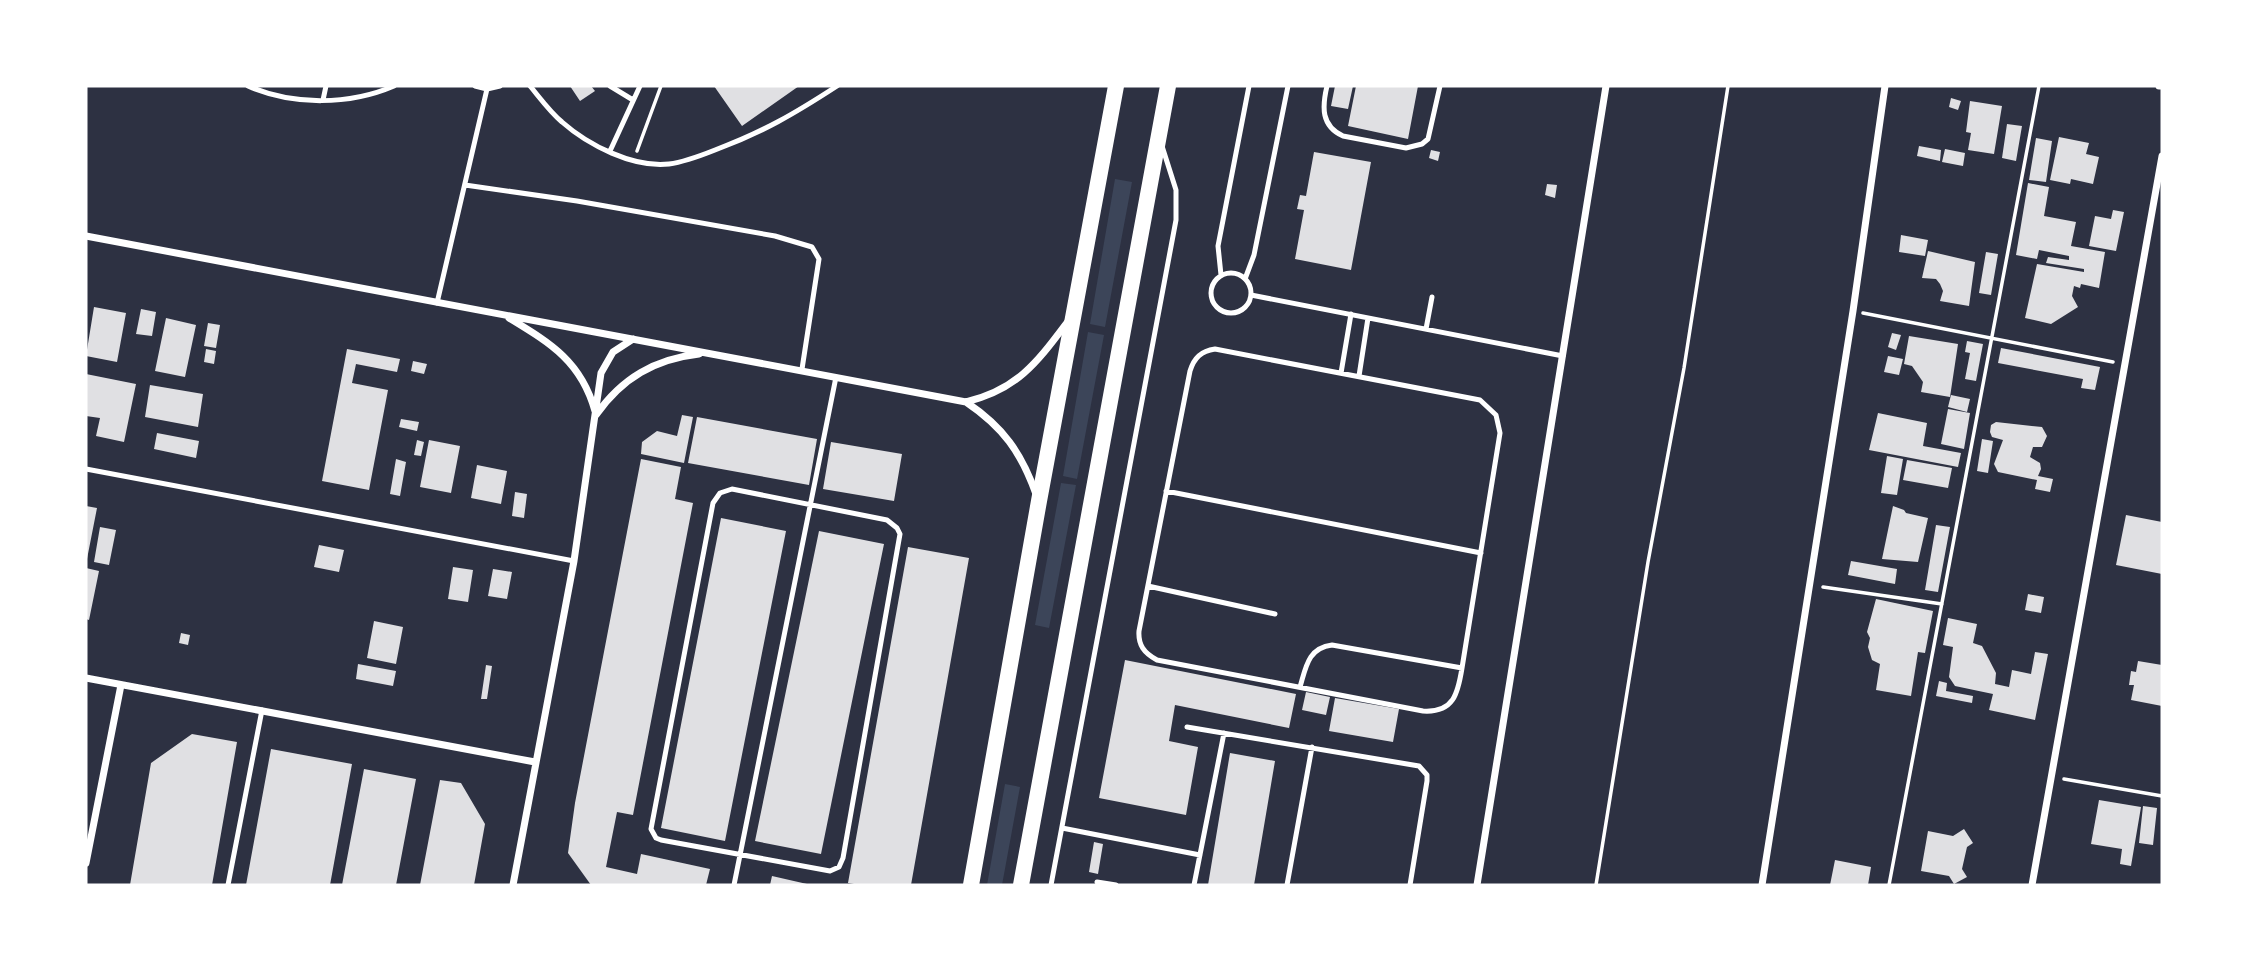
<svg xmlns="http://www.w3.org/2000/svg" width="2248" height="971" font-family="Commissioner,sans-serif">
	<rect width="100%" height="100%" fill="#2d3142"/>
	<!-- green -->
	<path fill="#3c4559" d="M1115,179L1132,182L1105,327L1090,324Z
		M1088,332L1104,335L1077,479L1063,476Z
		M1061,483L1076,485L1049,628L1035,625Z
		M1005,784L1020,787L1002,885H987Z"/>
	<!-- building -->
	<path fill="#e0e0e3" d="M570,86H591L595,91L580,101Z
		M714,86H799L742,126Z
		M1335,86H1353L1348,109L1331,106Z
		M1356,86H1418L1408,139L1348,126Z
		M1951,98L1961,101L1958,110L1949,107Z
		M1970,101L2002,106L1994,154L1968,150L1971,133L1966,132Z
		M2007,124L2022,126L2016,161L2002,158Z
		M2059,137L2089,143L2086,154L2099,157L2093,184L2071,179L2070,184L2050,180Z
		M2036,138L2052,141L2046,182L2029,180Z
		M1919,146L1941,150L1940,161L1917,156Z
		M1945,149L1965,153L1963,166L1942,162Z
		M1431,150L1440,152L1438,161L1429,158Z
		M1314,152L1371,162L1351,270L1295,259L1304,210L1297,209L1300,195L1306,196Z
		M2028,183L2049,187L2044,216L2076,222L2071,246L2105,252L2099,288L2081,284L2080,288L2074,286L2072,296L2078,307L2051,324L2025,318L2037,264L2084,272V269L2046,263L2048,257L2069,260V256L2039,250L2037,259L2016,255Z
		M1547,184L1557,185L1555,198L1545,195Z
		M2113,210L2124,212L2116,251L2089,246L2095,216L2111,219Z
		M1901,235L1928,240L1925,256L1899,252Z
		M1928,251L1975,262L1969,306L1940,301L1943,291L1940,284L1936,279L1922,278Z
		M1986,252L1998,254L1991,295L1979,293Z
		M94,307L126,313L117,362L86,356Z
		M141,309L156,312L152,336L136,334Z
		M166,318L196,325L185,377L155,371Z
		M208,323L220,325L216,348L204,346Z
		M1892,333L1901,335L1896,350L1888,347Z
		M1909,336L1958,344L1950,397L1921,392L1923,382L1912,366L1904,364Z
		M1967,341L1983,344L1976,381L1965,379L1970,353L1965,352Z
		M2001,348L2100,367L2095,390L2081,388L2083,379L1998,363Z
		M206,349L216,351L214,364L204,362Z
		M347,349L400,359L397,372L356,364L352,383L388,390L369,490L322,481Z
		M1888,356L1903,359L1899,375L1884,372Z
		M413,361L427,364L424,374L411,371Z
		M86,374L136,384L124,442L96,436L100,418L86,416Z
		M150,385L203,394L198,427L145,417Z
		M1951,395L1970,399L1967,412L1948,407Z
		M1948,409L1970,413L1964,449L1941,444Z
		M1878,413L1927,423L1923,446L1961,453L1958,467L1869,450Z
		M682,415L693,417L684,463L641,454L642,442L657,431L677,436Z
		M697,417L817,439L809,485L688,463Z
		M401,419L419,422L417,431L399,427Z
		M1996,422L2042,427L2047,436L2042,447H2033L2030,457L2040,463L2041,469L2038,476L2053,479L2050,492L2035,489L2037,480L1998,472L1994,464L2003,440L1992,437L1990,432L1991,425Z
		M157,433L199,441L196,458L154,449Z
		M1982,439L1993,441L1988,473L1977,471Z
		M417,440L424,442L421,456L414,455Z
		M429,440L460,446L451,493L420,487Z
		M831,442L902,454L894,501L823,489Z
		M1887,456L1903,459L1897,495L1881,493Z
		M396,459L406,462L400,496L390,494Z
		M641,459L681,467L675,499L693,503L633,815L617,812L606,867L637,874L641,854L710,869L706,885H591L568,853L575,803Z
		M1907,460L1952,468L1948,488L1903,480Z
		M477,465L507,471L501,504L471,498Z
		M515,492L527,494L524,518L512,516Z
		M86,506L97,508L87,559L86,558Z
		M1893,506L1904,510L1906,513L1928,518L1918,562L1882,559Z
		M2126,515L2162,522V574L2116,565Z
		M721,518L786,531L725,841L661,828Z
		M1936,525L1950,527L1938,592L1925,590Z
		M100,527L116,530L109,565L94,562Z
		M819,531L884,544L821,854L755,841Z
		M319,545L344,550L339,572L314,567Z
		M908,547L969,558L911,885H860L848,883Z
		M1851,561L1897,569L1895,584L1848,575Z
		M453,567L473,570L468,602L448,599Z
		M86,568L99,571L89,620L86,619Z
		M493,569L512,572L507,599L488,596Z
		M2028,594L2044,597L2041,613L2025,610Z
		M1876,599L1933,611L1925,653L1918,652L1911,696L1876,690L1880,664L1872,660L1868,647L1870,638L1867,632Z
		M1948,618L1977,624L1973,643L1982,646L1996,673L1995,684L2009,687L2012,670L2031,674L2035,652L2048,654L2035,720L1989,710L1993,694L1955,686L1949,677L1953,647L1943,645Z
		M374,621L403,627L396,664L367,658Z
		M181,633L190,635L188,645L179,643Z
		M1125,660L1296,694L1289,728L1175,705L1169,741L1198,747L1186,815L1099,798Z
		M2138,661L2162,665V706L2131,700L2134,685H2129L2131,671L2136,672Z
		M358,664L396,671L393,686L356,679Z
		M486,665L492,666L487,699H481Z
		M1939,681L1947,683L1946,691L1973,696L1972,703L1936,696Z
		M1306,692L1330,697L1326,715L1302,710Z
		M1335,698L1399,709L1393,742L1329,731Z
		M192,734L237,742L212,885H130L151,763Z
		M271,749L352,764L330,885H246Z
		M1230,753L1275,761L1254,885H1208Z
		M364,769L416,779L396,885H342Z
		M440,780L461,783L485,824L474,885H420Z
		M2099,800L2141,807L2131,866L2120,864L2122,849L2091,844Z
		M2143,806L2157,808L2153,845L2139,843Z
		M1964,829L1973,843L1967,847L1962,869L1967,877L1954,884L1949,876L1921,871L1928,831L1953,836Z
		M1094,842L1103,844L1098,874L1089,872Z
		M1835,860L1871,867L1868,885H1830Z
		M772,876L807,884L806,885H770Z"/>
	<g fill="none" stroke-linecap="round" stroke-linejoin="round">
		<!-- path -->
		<path stroke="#fff" stroke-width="3.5" d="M637,151L661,86
			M1863,313L2113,362
			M1823,587L1942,604
			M2064,779L2162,796
			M1596,885L1648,562L1684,368L1728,86
			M1889,885L2039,86"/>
		<!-- service -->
		<path stroke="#fff" stroke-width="5" d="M248,86C293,106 350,105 394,86
			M475,86L487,89L500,86
			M530,86C540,98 550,112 562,122C588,145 633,168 669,164C684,162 700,156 715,150C763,132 794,114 837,86
			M610,86L633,100
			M1327,86C1322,107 1321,126 1343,136L1406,148L1422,144L1428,139L1440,86
			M323,100L326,86
			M610,151L640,86
			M465,185L577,201L775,236L812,247L819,259L802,369
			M1211 293a20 20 0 1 1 40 0a20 20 0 1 1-40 0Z
			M1221,275L1218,246L1249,86
			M1245,279L1254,255L1288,86
			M1251,295L1563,356
			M437,303L487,89
			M1426,329L1432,297
			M1215,349L1480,400L1496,415L1500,433L1462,668C1458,693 1454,713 1423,711L1157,660C1144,653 1138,645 1139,631L1190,371C1194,358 1201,351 1215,349Z
			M1341,373L1351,314
			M1359,376L1368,318
			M86,469L574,561
			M732,489L887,520L897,528L900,534L843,858L839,867L830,871L661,840L656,838L651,829L713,503L720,493Z
			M1166,491L1481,553
			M1148,586L1275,614
			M1300,687C1306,667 1308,648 1332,645L1462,668
			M1187,727L1419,766L1427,775V781L1410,885
			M1062,828L1200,855
			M1097,882L1116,885
			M228,885L262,710
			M734,885L836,377
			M1051,885L1176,220V190L1162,146
			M1194,885L1224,733
			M1287,885L1312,747"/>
		<!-- minor -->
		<path stroke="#fff" stroke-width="7" d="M2159,86H2162
			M86,236L966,402C1019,389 1038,361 1069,320
			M509,318C550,343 581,361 595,411
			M966,402C1003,427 1021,452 1036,494
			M596,415C622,378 655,359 699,354
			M86,678L535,762
			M86,863L121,685
			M513,885L574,561L601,373L613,352L633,339
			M1477,885L1606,86
			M1762,885L1853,311L1885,86
			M2032,885L2162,156"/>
		<!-- primary -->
		<path stroke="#fff" stroke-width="16" d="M971,885L1039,501L1116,86
			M1021,885L1168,86"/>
	</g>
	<!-- border -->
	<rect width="2248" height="971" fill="none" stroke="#ffffff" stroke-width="175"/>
</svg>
